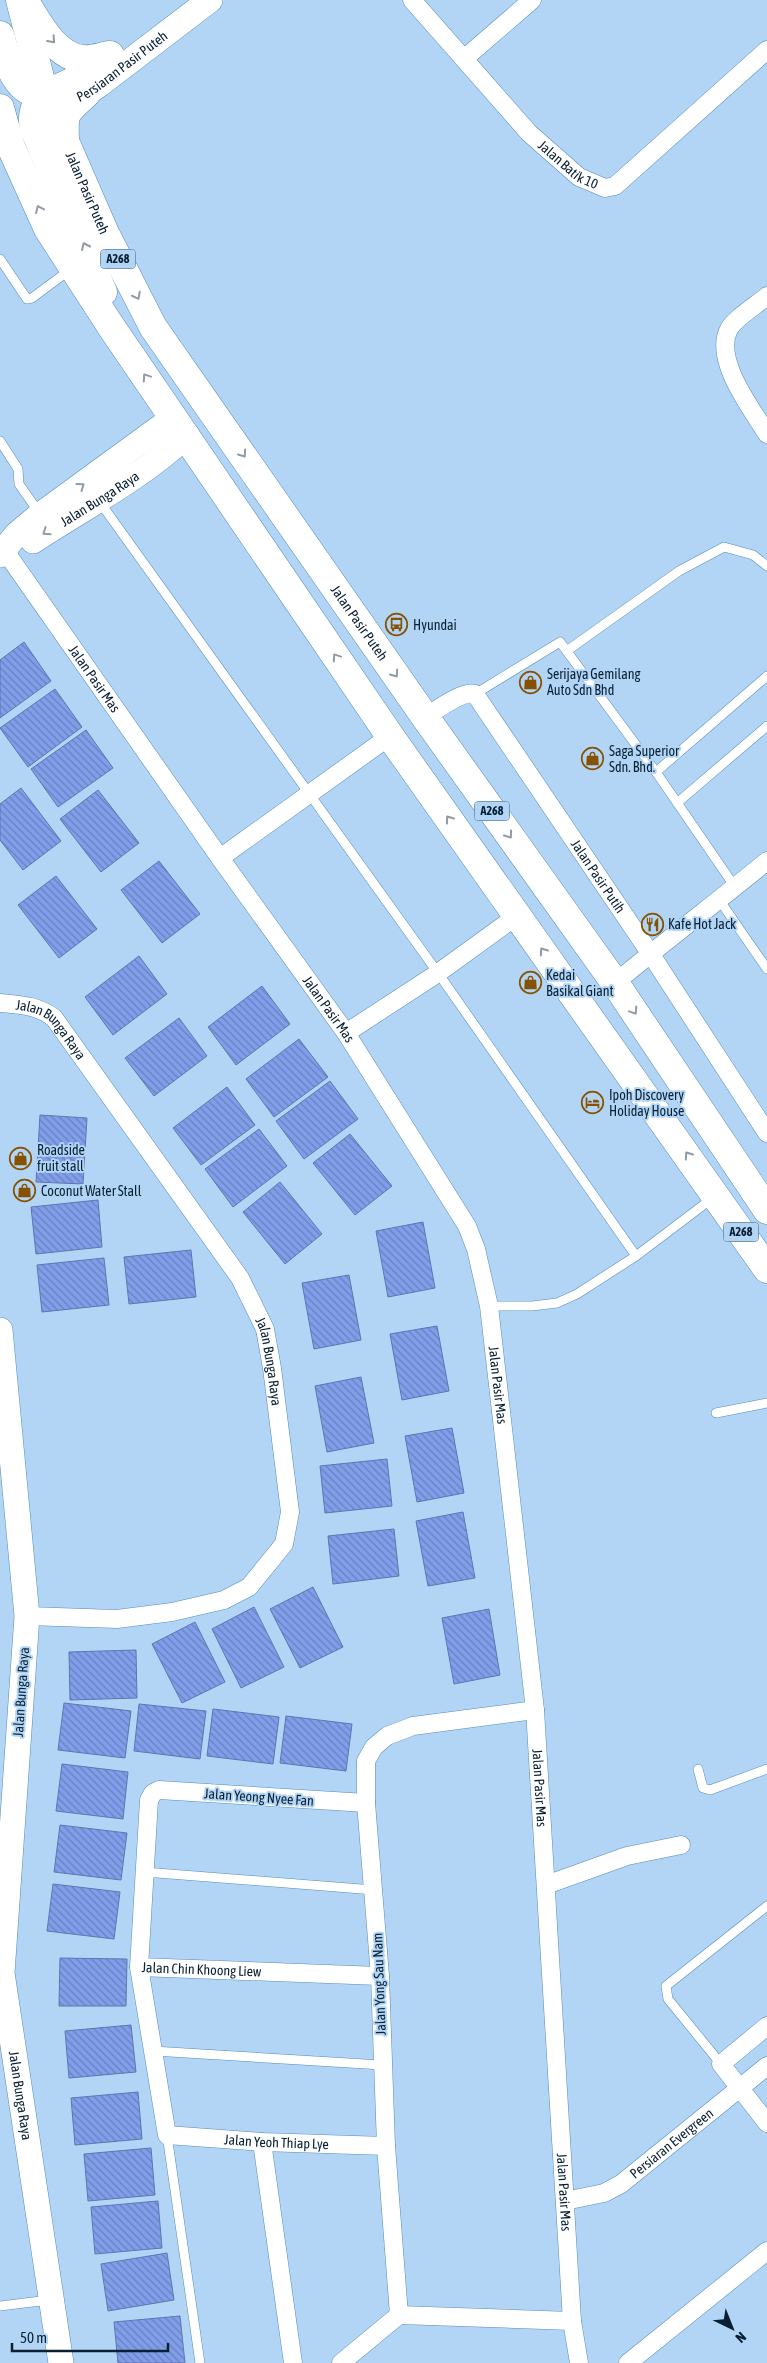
<svg xmlns="http://www.w3.org/2000/svg" width="767" height="2363" font-family="'Asap Condensed',sans-serif">
	<defs>
		<pattern id="building-back-hatch" width="6" height="6" patternUnits="userSpaceOnUse" patternTransform="scale(1.25)"><rect width="6" height="6" fill="#819eea"/><path d="M-1 5l2 2M0 0l6 6M5-1l2 2" fill="none" stroke="#6880be"/></pattern>
	</defs>
	<rect width="100%" height="100%" fill="#b3d5f5"/>
	<!-- building -->
	<path fill="url(#building-back-hatch)" stroke="#5e75b0" d="M24,642L51,681L0,718V660Z
		M55,689L82,727L28,767L0,728Z
		M86,730L113,768L58,807L31,769Z
		M21,788L61,841L23,870L0,840V804Z
		M98,790L139,843L101,872L60,819Z
		M159,861L200,914L162,943L121,890Z
		M56,876L97,929L59,958L18,905Z
		M139,956L167,994L113,1035L85,997Z
		M262,986L290,1024L236,1065L208,1027Z
		M179,1018L207,1056L154,1096L125,1058Z
		M299,1039L328,1077L274,1117L246,1079Z
		M330,1081L358,1119L304,1159L276,1121Z
		M227,1087L255,1125L201,1165L173,1128Z
		M40,1115L87,1118L83,1184L36,1182Z
		M259,1129L287,1166L233,1207L205,1169Z
		M350,1134L392,1186L355,1215L313,1163Z
		M280,1182L322,1234L285,1264L243,1212Z
		M98,1200L102,1247L36,1254L31,1207Z
		M423,1222L435,1288L388,1297L376,1231Z
		M191,1250L196,1297L129,1304L124,1257Z
		M104,1258L109,1305L42,1312L37,1265Z
		M349,1275L361,1340L314,1349L302,1283Z
		M437,1326L449,1391L402,1400L390,1334Z
		M361,1377L374,1443L327,1452L315,1386Z
		M452,1428L464,1493L417,1502L405,1436Z
		M387,1459L392,1506L325,1513L320,1466Z
		M463,1512L475,1578L428,1586L416,1521Z
		M394,1529L399,1576L333,1584L328,1536Z
		M313,1587L343,1647L300,1668L270,1609Z
		M254,1607L284,1667L241,1688L212,1629Z
		M489,1609L500,1675L454,1684L442,1618Z
		M195,1622L225,1682L182,1703L152,1644Z
		M136,1650L137,1698L70,1700L69,1652Z
		M64,1703L131,1711L125,1758L58,1750Z
		M139,1704L206,1711L200,1759L134,1751Z
		M213,1709L279,1717L273,1764L207,1756Z
		M286,1716L352,1724L346,1771L280,1763Z
		M62,1764L128,1772L123,1819L56,1811Z
		M60,1825L127,1833L121,1880L54,1872Z
		M53,1884L120,1892L114,1939L47,1931Z
		M60,1958L127,1959L126,2006H59Z
		M131,2025L136,2072L69,2078L65,2031Z
		M138,2092L142,2139L75,2145L71,2098Z
		M151,2148L155,2195L88,2201L84,2154Z
		M158,2201L162,2248L95,2254L91,2207Z
		M167,2253L174,2300L108,2311L101,2264Z
		M180,2316L185,2363H118L114,2322Z"/>
	<g fill="none" stroke-linecap="round" stroke-linejoin="round">
		<defs>
			<path id="lane" d="M0,259L27,299L32,298L71,269
				M0,441L18,469L19,484L40,514
				M99,501L438,973L636,1256
				M568,650L679,571L724,547L753,555L767,566
				M475,694L560,642L656,772L735,887
				M656,772L767,676
				M677,803L767,726
				M720,901L767,969
				M489,1306H532L557,1303L577,1294L636,1256L714,1197
				M716,1413L767,1403
				M698,1769L703,1788L710,1790L767,1769
				M144,1872L374,1890
				M153,2051L382,2065
				M721,2064L668,1999L666,1986L767,1906
				M167,2135L200,2363
				M0,2306L49,2300"/>
			<g id="street">
				<path id="s1" d="M412,0L529,133L579,177L605,188L615,186L767,50"/>
				<path d="M465,58L532,0"/>
				<path d="M767,296C758,304 734,319 729,329C713,359 751,408 767,434"/>
				<path id="s2" d="M5,551L220,858L346,1033L467,1226L476,1249L489,1306L535,1710L572,2321L579,2363"/>
				<path id="s3" d="M425,717C437,710 463,690 475,694L650,953L767,1133"/>
				<path d="M220,858L390,736"/>
				<path d="M615,983C665,941 717,902 767,861"/>
				<path id="s4" d="M0,1003C20,1005 37,1005 54,1018L240,1278L265,1329L272,1368L290,1512L284,1544L249,1587L224,1600L172,1612L117,1619L27,1616"/>
				<path d="M346,1033L438,973L518,915"/>
				<path id="s5" d="M366,1803L159,1790L153,1793L149,1800L139,1967L380,1976"/>
				<path d="M546,1885L627,1856L681,1845"/>
				<path id="s6" d="M139,1967L167,2135L262,2142L386,2146"/>
				<path d="M767,2026L721,2064L767,2123"/>
				<path d="M262,2142L293,2363"/>
				<path id="s7" d="M565,2201L604,2193L621,2184L767,2066"/>
				<path d="M399,2315L572,2321"/>
				<path d="M341,2363L399,2315L386,2146L380,1976L366,1803V1761L374,1747L387,1736L413,1726L535,1710"/>
				<path d="M628,2363L767,2251"/>
			</g>
			<g id="secondary">
				<path d="M44,93L74,79L111,54"/>
				<path id="s8" d="M68,99C80,99 90,91 100,84L210,0"/>
				<path id="s9" d="M33,541C85,507 141,478 187,435"/>
				<path d="M0,555L16,535L36,518L173,418"/>
				<path id="s10" d="M0,1330L27,1616L2,1973L61,2363"/>
			</g>
			<g id="primary">
				<path id="s11" d="M20,0L44,93L105,233L153,327L425,717L615,983L767,1210"/>
				<path d="M26,3C39,24 56,57 83,59C91,60 102,56 110,55"/>
				<path d="M0,35C7,58 14,96 44,93"/>
				<path d="M44,93C35,103 31,115 34,129L103,292"/>
				<path d="M0,108L11,147L48,229L110,325L390,736L767,1269"/>
				<path d="M65,142C64,112 64,114 86,94"/>
			</g>
		</defs>
		<!-- lane casing -->
		<use href="#lane" stroke="#548cbe" stroke-width="10"/>
		<!-- street casing -->
		<use href="#street" stroke="#548cbe" stroke-width="19"/>
		<!-- secondary casing -->
		<use href="#secondary" stroke="#548cbe" stroke-width="26"/>
		<!-- primary casing -->
		<use href="#primary" stroke="#548cbe" stroke-width="29"/>
		<!-- lane -->
		<use href="#lane" stroke="#fff" stroke-width="9"/>
		<!-- street -->
		<use href="#street" stroke="#fff" stroke-width="18"/>
		<!-- secondary -->
		<use href="#secondary" stroke="#fff" stroke-width="25"/>
		<!-- primary -->
		<use href="#primary" stroke="#fff" stroke-width="28"/>
	</g>
	<!-- one-way arrows -->
	<defs><path id="oneway-chevron" d="M-2-3.5L2.5 0L-2 3.5" fill="none" stroke-width="1.6" stroke-linecap="round" stroke-linejoin="round" transform="scale(1.25)"/></defs>
	<g stroke="#909ba4">
		<use href="#oneway-chevron" transform="translate(52 40) rotate(48)"/>
		<use href="#oneway-chevron" transform="translate(39 209) rotate(-115)"/>
		<use href="#oneway-chevron" transform="translate(85 246) rotate(-114)"/>
		<use href="#oneway-chevron" transform="translate(137 296) rotate(63)"/>
		<use href="#oneway-chevron" transform="translate(146 377) rotate(-124)"/>
		<use href="#oneway-chevron" transform="translate(243 454) rotate(55)"/>
		<use href="#oneway-chevron" transform="translate(81 486) rotate(-36)"/>
		<use href="#oneway-chevron" transform="translate(46 532) rotate(145)"/>
		<use href="#oneway-chevron" transform="translate(336 657) rotate(-124)"/>
		<use href="#oneway-chevron" transform="translate(395 674) rotate(55)"/>
		<use href="#oneway-chevron" transform="translate(449 819) rotate(-126)"/>
		<use href="#oneway-chevron" transform="translate(509 835) rotate(54)"/>
		<use href="#oneway-chevron" transform="translate(543 951) rotate(-125)"/>
		<use href="#oneway-chevron" transform="translate(634 1011) rotate(56)"/>
		<use href="#oneway-chevron" transform="translate(688 1155) rotate(-125)"/>
	</g>
	<!-- icons -->
	<defs>
		<symbol id="bus-ring" viewBox="-11 -11 22 22"><circle r="9.5" fill="#b3d5f5" stroke="#865100" stroke-width="1.5"/><path d="M-5-6H5V4H4V6H2V4H-2V6H-4V4H-5ZM-3.5-4V0h7V-4ZM-3.5 1.2v1.5H-2V1.2ZM2 1.2v1.5H3.5V1.2Z" fill="#865100"/></symbol>
		<symbol id="shop-ring" viewBox="-11 -11 22 22"><circle r="9.5" fill="#b3d5f5" stroke="#865100" stroke-width="1.5"/><path d="M-5-2.5h2.3a2.7 3.5 0 0 1 5.4 0H5L5.5 6h-11ZM-1.5-2.5h3a1.5 2.3 0 0 0-3 0Z" fill="#865100"/></symbol>
		<symbol id="restaurant-ring" viewBox="-11 -11 22 22"><circle r="9.5" fill="#b3d5f5" stroke="#865100" stroke-width="1.5"/><path d="M-5-6h1v4h1v-4h1v4h1v-4h1v5L-1.5 .5V6h-2V.5L-5-1ZM5-6V6H3V1.5H1.5Q1.5-4 5-6Z" fill="#865100"/></symbol>
		<symbol id="hotel-ring" viewBox="-11 -11 22 22"><circle r="9.5" fill="#b3d5f5" stroke="#865100" stroke-width="1.5"/><path d="M-6-4.5h1.5V1H6V5H4.5V3h-9V5H-6ZM-4 0a1.8 1.8 0 1 1 3.6 0ZM.5 0V-2.5h3Q6-2.5 6 0Z" fill="#865100"/></symbol>
	</defs>
	<g fill-rule="evenodd">
		<use href="#bus-ring" x="384" y="612" width="25" height="25"/>
		<use href="#shop-ring" x="518" y="670" width="25" height="25"/>
		<use href="#shop-ring" x="580" y="746" width="25" height="25"/>
		<use href="#restaurant-ring" x="640" y="912" width="25" height="25"/>
		<use href="#shop-ring" x="518" y="970" width="25" height="25"/>
		<use href="#hotel-ring" x="580" y="1090" width="25" height="25"/>
		<use href="#shop-ring" x="8" y="1146" width="25" height="25"/>
		<use href="#shop-ring" x="12" y="1178" width="25" height="25"/>
	</g>
	<g text-anchor="middle" stroke-width="4" stroke-linejoin="round" paint-order="stroke">
		<!-- shield labels -->
		<g fill="#b3d5f5" stroke="#3c566e" stroke-width="1">
			<rect x="100.5" y="249.5" width="35" height="19" rx="4"/>
			<rect x="474.5" y="801.5" width="35" height="19" rx="4"/>
			<rect x="723.5" y="1222.5" width="35" height="19" rx="4"/>
		</g>
		<g font-size="12" font-weight="bold" fill="#092034">
			<text x="118" y="263">A268</text>
			<text x="492" y="815">A268</text>
			<text x="741" y="1236">A268</text>
		</g>
		<!-- street labels -->
		<g font-size="14" fill="#092034" stroke="#b3d5f5">
			<text dy="5" stroke="none"><textPath href="#s8" startOffset="64">Persiaran Pasir Puteh</textPath></text>
			<text dy="5" stroke="none"><textPath href="#s1" startOffset="228">Jalan Batik 10</textPath></text>
			<text dy="5" stroke="none"><textPath href="#s11" startOffset="205">Jalan Pasir Puteh</textPath></text>
			<text dy="5" stroke="none"><textPath href="#s9" startOffset="79">Jalan Bunga Raya</textPath></text>
			<text dy="5" stroke="none"><textPath href="#s11" startOffset="715">Jalan Pasir Puteh</textPath></text>
			<text dy="5" stroke="none"><textPath href="#s2" startOffset="156">Jalan Pasir Mas</textPath></text>
			<text dy="5" stroke="none"><textPath href="#s3" startOffset="276">Jalan Pasir Putih</textPath></text>
			<text dy="5" stroke="none"><textPath href="#s2" startOffset="561">Jalan Pasir Mas</textPath></text>
			<text dy="5" stroke="none"><textPath href="#s4" startOffset="61">Jalan Bunga Raya</textPath></text>
			<text dy="5" stroke="none"><textPath href="#s4" startOffset="466">Jalan Bunga Raya</textPath></text>
			<text dy="5" stroke="none"><textPath href="#s2" startOffset="981">Jalan Pasir Mas</textPath></text>
			<text transform="translate(21 1692) rotate(-86)" y="5">Jalan Bunga Raya</text>
			<text dy="5" stroke="none"><textPath href="#s2" startOffset="1386">Jalan Pasir Mas</textPath></text>
			<text transform="translate(259 1797) rotate(4)" y="5">Jalan Yeong Nyee Fan</text>
			<text dy="5" stroke="none"><textPath href="#s5" startOffset="452">Jalan Chin Khoong Liew</textPath></text>
			<text transform="translate(379 1984) rotate(-92)" y="5">Jalan Yong Sau Nam</text>
			<text dy="5" stroke="none"><textPath href="#s10" startOffset="769">Jalan Bunga Raya</textPath></text>
			<text dy="5" stroke="none"><textPath href="#s6" startOffset="280">Jalan Yeoh Thiap Lye</textPath></text>
			<text dy="5" stroke="none"><textPath href="#s7" startOffset="124">Persiaran Evergreen</textPath></text>
			<text dy="5" stroke="none"><textPath href="#s2" startOffset="1791">Jalan Pasir Mas</textPath></text>
		</g>
		<!-- poi labels -->
		<g font-size="14" fill="#092034" stroke="#b3d5f5" text-anchor="start">
			<text x="413" y="630">Hyundai</text>
			<text x="547" y="679">Serijaya Gemilang<tspan x="547" dy="16">Auto Sdn Bhd</tspan></text>
			<text x="609" y="756">Saga Superior<tspan x="609" dy="16">Sdn. Bhd.</tspan></text>
			<text x="668" y="929">Kafe Hot Jack</text>
			<text x="546" y="980">Kedai<tspan x="546" dy="16">Basikal Giant</tspan></text>
			<text x="609" y="1100">Ipoh Discovery<tspan x="609" dy="16">Holiday House</tspan></text>
			<text x="37" y="1155">Roadside<tspan x="37" dy="16">fruit stall</tspan></text>
			<text x="41" y="1196">Coconut Water Stall</text>
		</g>
	</g>
	<!-- north arrow -->
	<g transform="translate(732 2328) rotate(137)" stroke="#b3d5f5" stroke-width="4" paint-order="stroke">
	<path d="M0-4L9 19L0 12L-9 19Z" fill="#092034"/>
	<text y="-8" font-size="14" font-weight="bold" text-anchor="middle" fill="#092034">N</text>
	</g>
	<!-- scale -->
	<path d="M12 2343v8h156v-8" fill="none" stroke="#092034" stroke-width="2.5"/>
	<text x="20" y="2343" font-size="15" fill="#092034" stroke="#b3d5f5" stroke-width="4" paint-order="stroke">50 m</text>
</svg>
